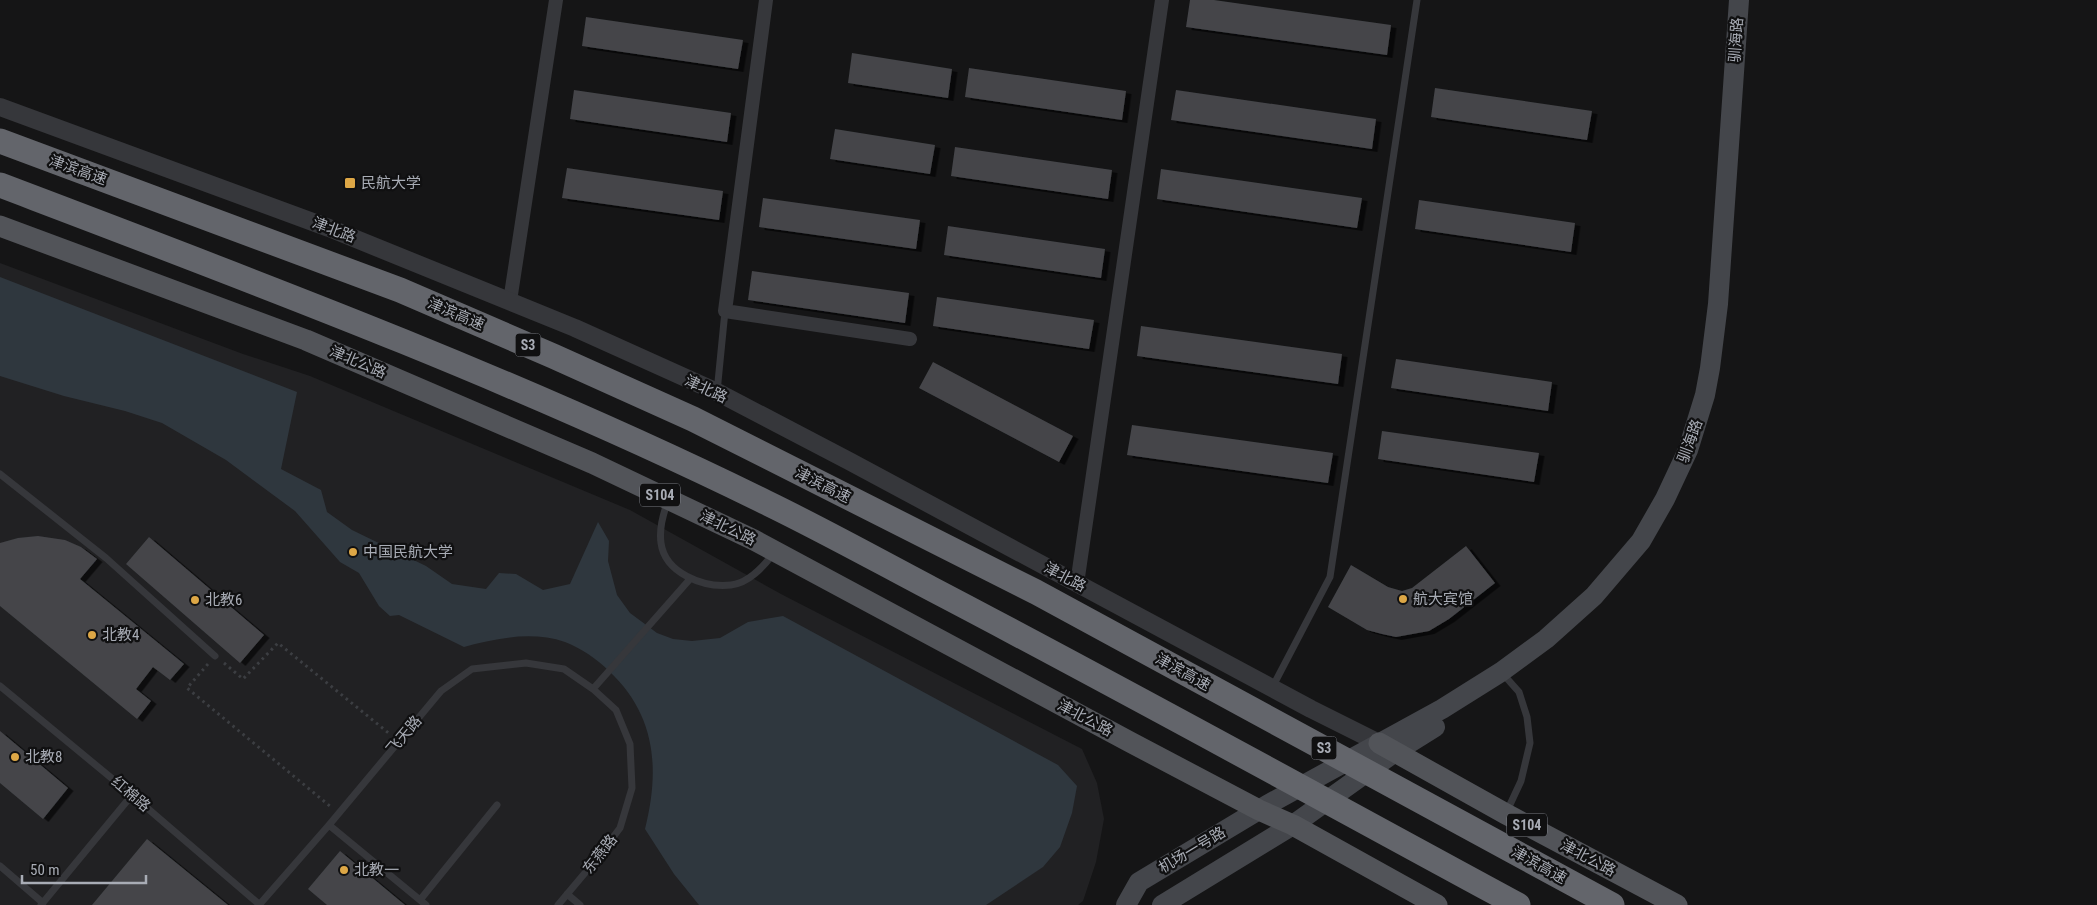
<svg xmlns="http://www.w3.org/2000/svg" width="2097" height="905" font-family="'Roboto Condensed','Noto Sans SC',sans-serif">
	<defs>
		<filter id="shadow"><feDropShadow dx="5.5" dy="3" stdDeviation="0" flood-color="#0009"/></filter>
	</defs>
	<rect width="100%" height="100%" fill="#151516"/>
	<!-- built -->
	<path fill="#212123" d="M0,263L243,354L310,376L630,510L781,594L1082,749L1097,783L1104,819L1096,862L1083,901L1078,905H0Z"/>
	<!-- water -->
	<path fill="#2f373e" d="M0,277L297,392L281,469L321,490L327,512L352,530L426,566L452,584L486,589L499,573L516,574L543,590L570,584L598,522L609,541L608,561L617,595L630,613L657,633L673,639L692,641L720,638L748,622L783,616L1058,765L1077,786L1072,813L1060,847L1043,867L986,905H699L674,874L645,829C660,769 656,715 609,671C597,659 581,648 565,642C533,631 495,638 464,647L399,615L390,616L379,606L359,573L340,562L295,511L226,460L162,423L125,411L64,396L0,376Z"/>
	<!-- building -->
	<path fill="#444549" filter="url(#shadow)" d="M1190,0H1214L1391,25L1387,55L1186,27Z
		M586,17L743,40L738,69L582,46Z
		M852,53L952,69L948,98L848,83Z
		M969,68L1126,91L1122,120L965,97Z
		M1435,88L1592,111L1587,140L1431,117Z
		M574,90L731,113L727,142L570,119Z
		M1176,90L1376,119L1372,149L1171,120Z
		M835,129L935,145L930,174L830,159Z
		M955,147L1112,170L1108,199L951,176Z
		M567,168L723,191L719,220L562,198Z
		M1161,169L1362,198L1357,228L1157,199Z
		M763,198L920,220L916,249L759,227Z
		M1419,200L1575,223L1571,252L1415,229Z
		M948,226L1105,249L1101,278L944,255Z
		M752,271L909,293L905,323L748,300Z
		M937,297L1094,320L1089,349L933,326Z
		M1141,326L1342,354L1338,384L1137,356Z
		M1396,359L1552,382L1548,411L1391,388Z
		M933,362L1073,436L1059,462L919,388Z
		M1132,425L1333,453L1328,483L1127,455Z
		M1382,431L1539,453L1534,482L1378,459Z
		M38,536L65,540L81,547L97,559L80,579L184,664L170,680L153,667L136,689L151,701L137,719L0,606V543L18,538Z
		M149,537L264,635L240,663L126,564Z
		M1466,546L1495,583L1449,619L1429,631L1396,637L1382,634L1367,630L1328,607L1351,565L1388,587L1402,591L1412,588Z
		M0,731L68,788L43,819L0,783Z
		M147,839L228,905H92Z
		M340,851L405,905H327L308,889Z"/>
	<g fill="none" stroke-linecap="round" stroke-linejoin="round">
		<!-- path -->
		<path stroke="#3c3e42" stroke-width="3" stroke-dasharray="2.5 4" stroke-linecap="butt" d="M224,663L243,679L278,643L391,735
			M208,664L187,688L331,807"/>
		<!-- service -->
		<path stroke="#36373b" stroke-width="7" d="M717,392L725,311
			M0,474L106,558L215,656
			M668,501C663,514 659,529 661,543C665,573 703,588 731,585C749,583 763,567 773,554
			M1503,674L1519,692L1527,717L1530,743L1521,781L1507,811
			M0,686L132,795L260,905
			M1272,688L1330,577L1417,0
			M593,689L690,579
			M329,825L426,905
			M0,866L43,903
			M567,894L580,905
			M420,900L497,805
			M41,905L132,795
			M259,905L329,825L441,691L472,669L526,663L564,669L593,689L616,710L630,744L632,788L620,828L595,861L558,905"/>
		<!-- minor -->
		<path stroke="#36373b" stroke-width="14" d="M766,0L725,311L910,339
			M510,301L556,0
			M1077,584L1162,0"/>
		<!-- tertiary -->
		<path stroke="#36373b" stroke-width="18" d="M0,107L329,228L575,328L717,392L849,461L1311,709L1379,743"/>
		<!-- secondary -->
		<path stroke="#44464b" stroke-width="20" d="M1126,905L1139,882L1267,805L1442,709L1501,672L1546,639L1594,596L1641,541L1665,499L1688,450L1705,395L1710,368L1718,304L1739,0
			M1162,905L1293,825L1395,752L1435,727"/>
		<!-- primary -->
		<path stroke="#525459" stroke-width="21" d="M0,226L306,340L592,463L754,540L1130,742L1259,810L1293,825L1437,905
			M1379,743L1506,814L1677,905"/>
		<!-- motorway -->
		<path stroke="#63656b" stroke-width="25" d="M0,141L400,290L553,356L693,419L1036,592L1612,905
			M0,185C258,283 517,380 765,502C821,529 875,559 930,588C1127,691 1322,799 1518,905"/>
	</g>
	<!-- markers -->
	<g fill="#dda746" stroke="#101011" stroke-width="2">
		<rect x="344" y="177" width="12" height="12" rx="2.5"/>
		<circle cx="353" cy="552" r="5"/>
		<circle cx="1403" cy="599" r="5"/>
		<circle cx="195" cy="600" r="5"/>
		<circle cx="92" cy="635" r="5"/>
		<circle cx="15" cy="757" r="5"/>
		<circle cx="344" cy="870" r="5"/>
	</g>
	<g text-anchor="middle" stroke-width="4.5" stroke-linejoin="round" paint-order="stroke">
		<!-- shield labels -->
		<g fill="#101011" stroke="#7a7d84" stroke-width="1">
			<rect x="515.5" y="333.5" width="25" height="23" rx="4"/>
			<rect x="640" y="483.5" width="40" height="23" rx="4"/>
			<rect x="1311.5" y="736.5" width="25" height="23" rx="4"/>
			<rect x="1507" y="813.5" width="40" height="23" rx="4"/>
		</g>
		<g font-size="14" font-weight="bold" fill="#a8acb5">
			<text x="528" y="350">S3</text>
			<text x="660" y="500">S104</text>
			<text x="1324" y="753">S3</text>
			<text x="1527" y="830">S104</text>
		</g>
		<!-- street labels -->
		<g font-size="15" fill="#a8acb5" stroke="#101011">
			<text transform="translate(1736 40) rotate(-86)" y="5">驯海路</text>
			<text transform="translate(78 170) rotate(20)" y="5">津滨高速</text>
			<text transform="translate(334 230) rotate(21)" y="5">津北路</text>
			<text transform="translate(456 314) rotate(23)" y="5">津滨高速</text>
			<text transform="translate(358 362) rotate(23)" y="5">津北公路</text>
			<text transform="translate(706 389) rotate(25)" y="5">津北路</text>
			<text transform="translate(1690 441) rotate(-70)" y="5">驯海路</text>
			<text transform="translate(823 485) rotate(27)" y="5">津滨高速</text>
			<text transform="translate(728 528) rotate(26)" y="5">津北公路</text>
			<text transform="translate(1065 577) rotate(28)" y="5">津北路</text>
			<text transform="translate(1183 672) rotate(29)" y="5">津滨高速</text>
			<text transform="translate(1085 718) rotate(28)" y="5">津北公路</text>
			<text transform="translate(404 735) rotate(-50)" y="5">飞天路</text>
			<text transform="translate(131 794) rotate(40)" y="5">红棉路</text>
			<text transform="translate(1192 850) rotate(-31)" y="5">机场一号路</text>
			<text transform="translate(600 854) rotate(-52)" y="5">东燕路</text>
			<text transform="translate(1588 858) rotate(28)" y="5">津北公路</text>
			<text transform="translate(1539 865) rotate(29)" y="5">津滨高速</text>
		</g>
		<!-- poi labels -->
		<g font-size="15" fill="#a8acb5" stroke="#101011" text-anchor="start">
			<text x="361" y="188">民航大学</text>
			<text x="363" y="557">中国民航大学</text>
			<text x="1413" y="604">航大宾馆</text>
			<text x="205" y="605">北教6</text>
			<text x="102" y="640">北教4</text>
			<text x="25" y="762">北教8</text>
			<text x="354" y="875">北教一</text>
		</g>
	</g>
	<!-- scale -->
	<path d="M22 875v8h124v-8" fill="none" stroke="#a8acb5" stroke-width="2.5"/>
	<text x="30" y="875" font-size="15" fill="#a8acb5" stroke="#101011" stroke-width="4" paint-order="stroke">50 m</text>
</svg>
